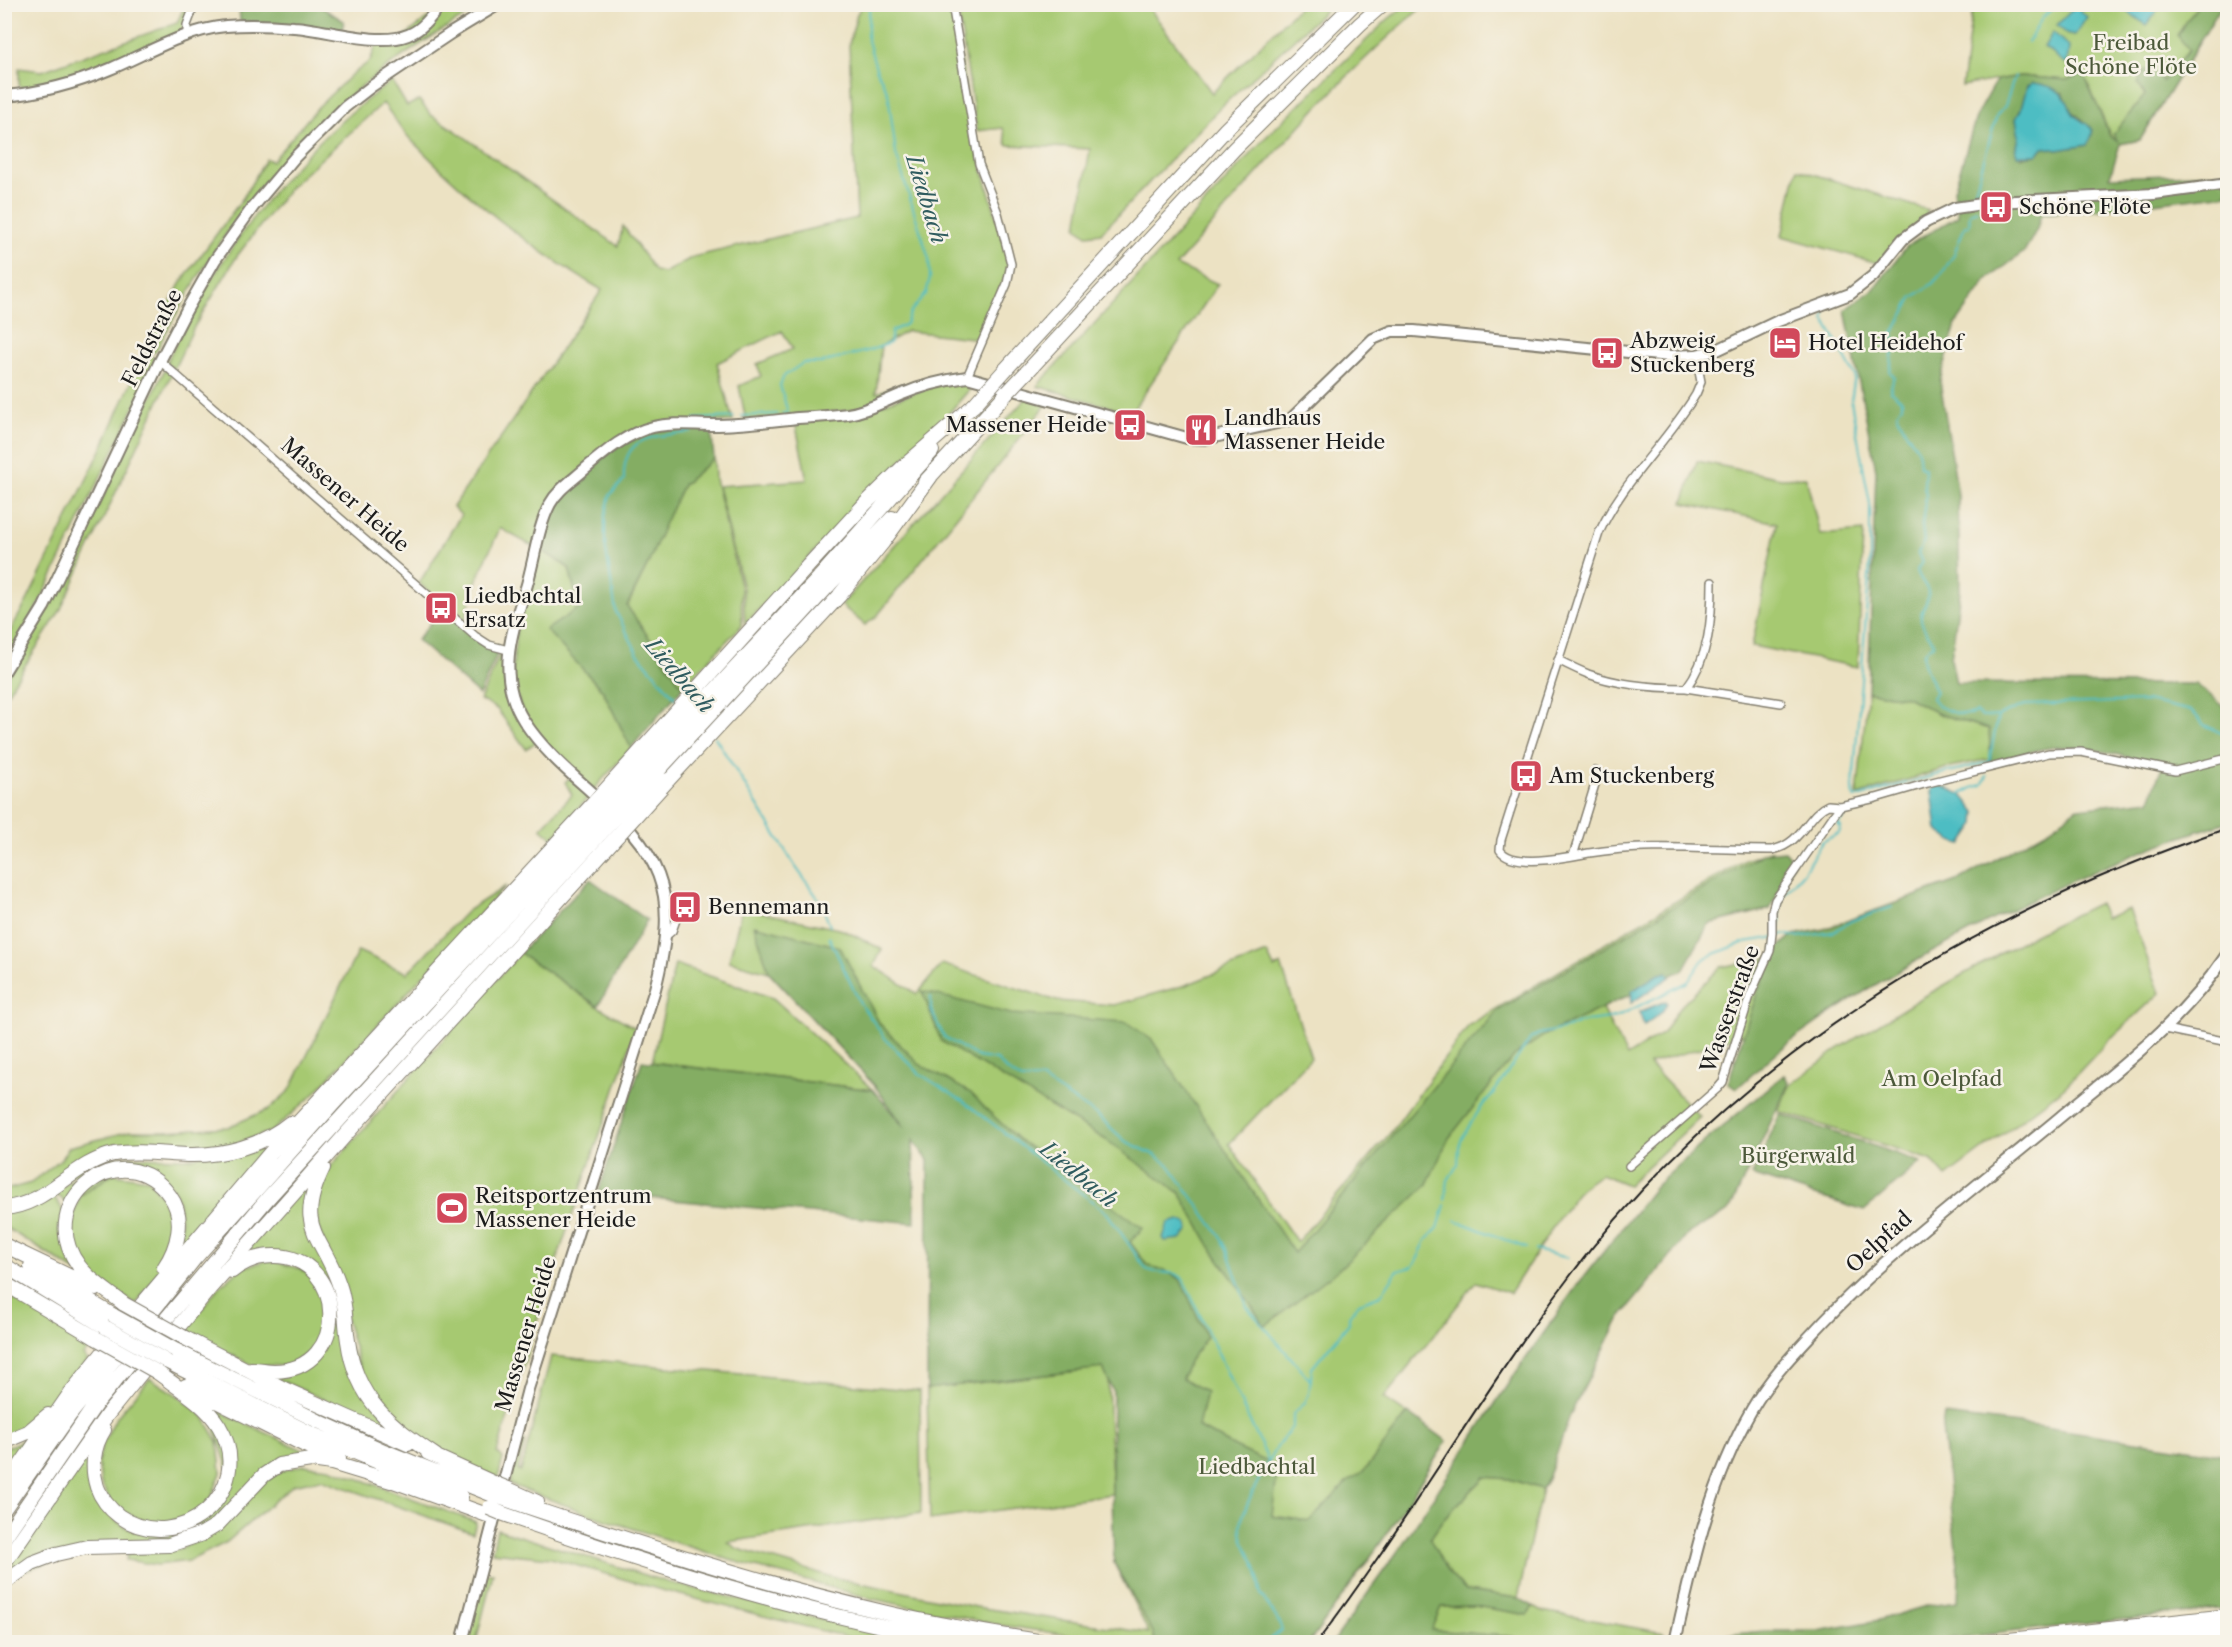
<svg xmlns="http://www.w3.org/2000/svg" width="2232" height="1647" font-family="'Libre Caslon Text',serif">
	<rect width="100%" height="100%" fill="#f7f3e8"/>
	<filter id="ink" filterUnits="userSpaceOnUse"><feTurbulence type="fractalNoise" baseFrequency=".0167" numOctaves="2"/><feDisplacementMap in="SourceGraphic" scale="12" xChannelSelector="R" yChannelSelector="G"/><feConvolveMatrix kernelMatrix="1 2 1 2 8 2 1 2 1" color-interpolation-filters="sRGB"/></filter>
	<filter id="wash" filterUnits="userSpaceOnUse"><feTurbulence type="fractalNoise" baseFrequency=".008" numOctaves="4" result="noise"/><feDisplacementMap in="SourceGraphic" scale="24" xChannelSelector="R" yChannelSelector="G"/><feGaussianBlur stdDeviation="1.35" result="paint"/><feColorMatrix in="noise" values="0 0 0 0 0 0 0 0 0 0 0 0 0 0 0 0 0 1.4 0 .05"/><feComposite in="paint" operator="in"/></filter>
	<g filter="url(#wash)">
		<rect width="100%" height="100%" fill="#ece2c3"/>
		<!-- green -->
		<path fill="#a6c971" stroke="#617246" stroke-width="1.5" d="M1407,4L1425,5C1333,81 1256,176 1176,265L1218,284L1131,413L1037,386L1266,137L1387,20Z
			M185,5H192L181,32L108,66L70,79L23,89L19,85V68L42,71L177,23Z
			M446,5H482C468,16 451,24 436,34C404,54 373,77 343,101C262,169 204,261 155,353L147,349L180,284L243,198L266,159L272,161L318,107L350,76L370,61L377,43H395Z
			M862,5H952L973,135L1010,264L981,339L907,331L881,346L876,393L900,385L902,392L861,409L746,421L739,386L761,376L757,364L793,349L782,331L717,363L733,421L702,422L534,547L500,528L477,579L464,622L419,583L461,515L453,507L602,290C532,250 467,197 411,140C401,129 392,115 383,103L290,187L237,256L194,327L174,369L166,363C219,253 292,151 392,81L407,106L419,100L431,115L456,131L618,246L623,226L655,271L664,273L693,257L857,218L849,44L857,14Z
			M957,5H1147L1212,93L1301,5H1331L1221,107L1101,233L1087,235L1077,227L1090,149L1007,145L1003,128L977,131Z
			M1973,5H2222L2140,140L2120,144L2111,137L2083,72L2067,80L2020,76L1962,86Z
			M1797,169L1928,210L1925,218L1877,263L1782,236Z
			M145,352L157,360L39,604L5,663V640L27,601L101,450Z
			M166,367L172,373L60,611L5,697V681L48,609Z
			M977,381L934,430L899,463L745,624L743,588L718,486L807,480L795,421L847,416L943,383Z
			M1027,397L1048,403L877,616L865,625L841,605Z
			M714,458L715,479L741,589L742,625L683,687L627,607L649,562L663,525L683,485Z
			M1697,461L1781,478L1806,477L1820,535L1863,531L1858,667L1752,646L1777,523L1683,503Z
			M540,549L569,568L579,608L547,630L603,691L631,748L593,790L540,738L520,706L512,676L517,623Z
			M499,656L505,657L506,677L536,742L526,749L497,709L480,700Z
			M1868,692L1907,697L1939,714L1989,729L1991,759L1954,766L1857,795Z
			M570,778L590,795L553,838L541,828L572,795L565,782Z
			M1773,850L1711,912L1599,994L1603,1011L1627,1056L1663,1033L1679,1008L1721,967L1774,957L1748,1033L1649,1064L1700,1117L1628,1185L1601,1174L1580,1189L1559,1218L1510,1293L1476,1282L1384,1398L1447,1441L1383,1539L1310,1642H1115L1000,1625L873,1599L730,1560L594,1516L509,1484L520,1440L525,1441L518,1470L521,1471L551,1356L920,1391L921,1513L728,1542L738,1549L832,1577L976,1607L1149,1633L1114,1563L1113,1392L1108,1380L1112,1494L930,1520L927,1389L1103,1368L931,1164L875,1086L769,972L729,961L742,908L843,930L882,949L874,966L917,994L942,964L1057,1001L1114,1005L1186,985L1267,953L1274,968L1281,964L1311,1058L1229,1144L1297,1242L1392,1131L1469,1025L1745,860Z
			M506,886L313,1095L272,1131L217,1150L113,1151L39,1195L5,1204V1190L31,1183L61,1159L69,1147L130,1131H167L228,1127L269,1109L290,1090L358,951L407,973L467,911Z
			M2099,903L2105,918L2129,909L2160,993L2108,1041L2065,1087L1946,1177L1931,1160L1778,1111L1789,1086L1838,1049L1918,1000L2035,934Z
			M520,953L597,1006L636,1028L545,1295L497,1453L503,1458L498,1479L453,1459L415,1437L378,1403L362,1374L314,1212L325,1173Z
			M675,964L773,998L873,1090L652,1062Z
			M281,1133L180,1251C180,1224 187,1189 157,1176C147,1171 135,1169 125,1166L65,1203L61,1198L51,1192L114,1157L191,1158Z
			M113,1174L148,1179L176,1213L165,1262L136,1304L105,1286L82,1265L69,1228L80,1196Z
			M311,1178L307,1199L337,1286L346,1342L392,1430L271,1376L318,1356L330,1293L285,1254L234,1264Z
			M52,1196C69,1207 73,1253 78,1273L5,1227L4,1210Z
			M269,1260L301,1269L313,1279L322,1294L326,1311L324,1327L310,1352L288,1366L252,1365L185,1331L217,1289L241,1268Z
			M4,1296L24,1304L82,1339L83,1346L90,1348L83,1355L88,1360C66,1389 41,1425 4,1437Z
			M150,1378L180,1397L204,1417L218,1442L221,1473L211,1498L194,1515L154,1525L120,1511L109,1499L101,1483L98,1462L103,1443L116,1418Z
			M208,1406L318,1457L286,1459L211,1523L173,1541L108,1543L5,1577V1570L88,1450C85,1487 104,1524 142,1533C156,1536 175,1531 189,1529L231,1478Z
			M35,1435L5,1479V1448Z
			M304,1465L330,1468L476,1522L473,1533L321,1479L293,1485L227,1542L189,1561L157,1565L126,1560L128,1553L179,1549L209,1536L263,1483L281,1471Z
			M1485,1477L1509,1479L1542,1489L1518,1598L1466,1591L1447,1571L1429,1539L1445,1517Z
			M497,1529L667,1582L918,1642H866L661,1590L551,1558L492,1552Z
			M485,1573H493L476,1642H466Z
			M1475,1606L1528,1615L1533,1606L1542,1611L1664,1633V1635L1645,1642H1517L1514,1637L1430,1630L1441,1607Z"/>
		<!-- forest -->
		<path fill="#84ad63" stroke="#506440" stroke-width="1.5" fill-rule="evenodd" d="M239,5H318L344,21L342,30L240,21Z
			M2198,5H2222L2140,140L2120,144L2110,177L2227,173V194L2104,209L2041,214L2037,229L2025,251L1987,280L1956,324L1940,381L1958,495L1960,591L1951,659L1956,683L2196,684L2227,709V822C2129,852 2035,895 1945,945C1893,973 1842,1004 1794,1039C1774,1054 1755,1072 1736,1089L1728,1083L1758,990L1779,947L1793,935L1824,929L1959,880L2051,828L2078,808L2150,800L2162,766C2132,759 2101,748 2069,747C2044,745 2016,757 1991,763L1989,729L1939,714L1907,697L1868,692L1876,470L1845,310L1874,289L1907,246L1958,216L1954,190L1976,117L1997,80L2020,76L2067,80L2083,72L2110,136L2118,142L2113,134L2145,95L2138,84L2144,70L2159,75L2163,81L2189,50L2177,35ZM2027,86L2063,93L2071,111L2083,120L2087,145L2058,150L2043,147L2037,155L2021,157L2016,152L2019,136L2016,119L2021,109Z
			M711,428L714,458L683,485L664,525L649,562L627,606L683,687L631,748L603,691L546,630L579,608L569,568L540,549L546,520L557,499L615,448L653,429Z
			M442,608L497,654L479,695L417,640Z
			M1785,851L1794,861L1770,909L1709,924L1683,970L1545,1035L1514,1056L1449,1138L1426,1186L1338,1270L1265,1326L1212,1249L1180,1193L1106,1140L941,1041L922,991L1011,1014L1126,1022L1152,1040L1294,1253L1497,1011L1764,853Z
			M590,879L647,920L598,1006L520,953Z
			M754,925L840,947L880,1024L919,1064L971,1093L985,1108L1018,1139L1143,1228L1130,1242L1147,1265L1164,1270L1180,1279L1207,1337L1190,1360L1182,1378L1206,1392L1198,1427L1235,1447L1278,1467L1272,1516L1310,1521L1346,1483L1364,1471L1408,1413L1447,1441L1383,1539L1310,1642H1155L1153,1633L1114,1563L1112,1494L1113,1392L1103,1368L927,1389L928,1160L913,1140L915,1223L598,1193L642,1061L873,1090L905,1128L875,1086L769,972Z
			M1784,1075L1789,1083L1729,1211L1689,1233L1620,1318L1570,1415L1548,1479L1542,1489L1509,1479L1485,1477L1445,1517L1430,1539L1447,1571L1466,1591L1518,1598L1533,1606L1528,1615L1475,1606L1441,1607L1431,1630L1514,1637L1517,1642H1333L1400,1548L1510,1381L1581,1280L1655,1187L1705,1141Z
			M1780,1114L1921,1162L1864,1211L1752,1175Z
			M1944,1415L2044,1427L2227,1455V1608L1920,1642H1684L1686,1639L1764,1631H1818L1879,1620L1929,1605L1958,1601L1959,1574L1942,1427Z"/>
		<!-- water -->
		<path fill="#4ebdc3" stroke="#356c70" stroke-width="1.5" d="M2119,5H2161L2146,25Z
			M2076,6L2087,17L2075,35H2068L2057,25Z
			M2053,32L2069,47L2067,63H2065L2044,47Z
			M2032,83C2047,84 2061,89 2068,103C2070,108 2071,112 2075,116C2088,126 2099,127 2087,145L2058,150L2043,147L2037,155H2017L2016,152L2019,136L2016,119L2021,109L2027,86Z
			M1937,784L1961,794L1976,812L1975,825L1962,844L1952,841L1937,830L1932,791L1934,786Z
			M1667,972L1670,977L1631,1003L1632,991L1657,975Z
			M1666,1001L1667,1003L1662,1012L1644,1025L1639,1012Z
			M1179,1220L1188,1224L1189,1230L1181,1239L1165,1241L1163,1238L1168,1223Z"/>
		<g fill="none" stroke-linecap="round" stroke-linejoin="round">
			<!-- stream -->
			<path stroke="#4ebdc3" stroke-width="2" d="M2028,42L2042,18L2058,4
				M1974,194L1997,115L2005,106L2015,76
				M1825,313L1824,319L1855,376L1851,401L1870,504V563L1853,787L1854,798L1940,774L1986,763L1989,762L1998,716L1982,717L1977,712C1963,718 1940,711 1932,698L1936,691C1933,682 1917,658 1926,650C1928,647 1932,647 1934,644C1931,636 1922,629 1921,619C1919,609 1931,601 1928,591C1925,583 1919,579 1917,570L1922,562L1918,553L1924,541L1922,525L1926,494L1924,487L1925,468L1920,466C1919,459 1920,453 1916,447C1910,436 1900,425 1897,413L1902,406V400L1890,391L1894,376L1890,372L1892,356L1897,344L1893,334L1895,330L1912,298L1932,284L1943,272L1954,254L1965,226H1969L1970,213L1977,210
				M782,413H788L780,385L784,376L803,363H821L871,350L890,343L892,331L906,324L911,311L926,294L930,277L929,259L896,154L888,93L876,68L867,37L870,4
				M742,416L777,414
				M695,419L734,417
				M678,701L638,654L616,612L605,544V517L610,495L624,480C622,433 656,437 691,432
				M1998,716L2025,705L2147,701L2192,711L2204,725L2228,736
				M715,737L795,866L820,901L830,926
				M1961,794L1972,788L1982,785L1987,776
				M829,937L860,1003L885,1038L920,1074L966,1103L1107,1213L1146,1269C1158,1276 1173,1268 1183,1279L1268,1460
				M1777,937L1780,922L1779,907L1783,895L1803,873L1822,842L1839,833L1841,827L1838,824L1849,809
				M931,997V1010L944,1037L978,1057L997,1060L1006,1070L1022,1080L1041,1079L1097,1115L1125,1141L1155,1155L1168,1164L1221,1237L1227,1250L1247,1307L1311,1381
				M1445,1200L1448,1180L1458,1164L1459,1147L1462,1138L1481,1107L1495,1091L1531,1038L1539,1034L1568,1028L1581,1022L1616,1017L1688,982L1702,961L1707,957L1745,942L1777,937L1783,934L1798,937L1833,932L1851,921L1892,907
				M1455,1220L1526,1248
				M1535,1250L1568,1258
				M1267,1642L1282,1630C1278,1616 1268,1607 1261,1594C1258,1587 1259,1579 1257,1572C1254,1557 1238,1540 1241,1524C1244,1504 1276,1444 1290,1430L1293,1425V1414L1304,1404L1309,1394L1312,1368L1349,1323V1316L1359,1303L1381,1295L1397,1271L1412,1267L1416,1262L1426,1240L1438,1228L1445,1205"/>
		</g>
	</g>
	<g filter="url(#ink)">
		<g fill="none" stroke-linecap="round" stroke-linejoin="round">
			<defs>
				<path id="street" d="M952,4L979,164L998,213L1011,264L1007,284L967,377
					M187,35V25L195,4
					M1696,355L1701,382L1696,394C1667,442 1622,482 1599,533L1501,840L1500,850C1513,869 1568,857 1589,853C1650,843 1711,850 1773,850C1803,843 1807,814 1828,805L1840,806L1876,798L1928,783L2049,753L2081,752L2175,771L2228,758
					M160,361L475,636L489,645L508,650
					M1558,660C1568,665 1578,670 1588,674C1618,685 1654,688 1686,688C1709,658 1712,619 1712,582
					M1686,688L1781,703
					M1573,856L1596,781L1595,771
					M665,900L682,903L672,931L666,936
					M2165,1029L2228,1042
					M1629,1166L1718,1088L1723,1082L1750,996L1770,951L1772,933V911L1775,900L1840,806"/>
				<path id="secondary" d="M4,96C41,93 77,83 110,69C148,53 185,30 226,26C248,24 272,25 294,27C327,29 377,47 408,35C422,30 432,16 441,4
					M4,672L44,607L160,361L187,309L215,260L253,207L295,157L345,107L372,86L451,33L499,4
					M462,1642L528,1389L655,989C681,888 661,854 586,787C563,767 541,747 524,721C497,679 510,634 525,591C534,564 537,529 550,504C558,489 573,480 585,469C605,452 627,433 653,427C673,422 693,425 713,425C742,425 770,421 798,418C815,417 832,416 848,414C867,411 883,402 900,395C921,386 945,380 967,377L1187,438L1205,439L1290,420L1373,339L1392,331H1414L1669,356L1696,355L1717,350L1778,321L1850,294L1873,276L1903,239L1926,222L1955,208L1995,202L2154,194L2228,184
					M1675,1642C1693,1562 1710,1482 1752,1409C1771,1376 1798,1349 1824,1321C1896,1246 1979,1185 2059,1118C2122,1066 2182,1022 2228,953"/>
				<path id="highway" d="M1005,370L1226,129L1354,4
					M1026,373L1234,149L1360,24L1383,4
					M925,482L1008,392
					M807,567L865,504L903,467L974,405
					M819,578L932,451
					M828,586L892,518
					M668,780L839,596L883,542L931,476
					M323,1168C293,1230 323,1234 340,1287C346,1304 345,1323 348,1341C356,1400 390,1425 436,1456
					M4,1208C48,1205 72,1163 114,1154C138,1150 163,1154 187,1155C223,1156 262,1146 290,1123
					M4,1245L96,1289
					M4,1265L105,1327
					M31,1266L114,1316
					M232,1271C244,1261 259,1256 274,1256C347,1256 351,1371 274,1371C267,1371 259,1369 251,1369
					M4,1283L96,1338
					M124,1304C109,1292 90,1281 79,1266C31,1202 124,1130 170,1196C186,1218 178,1247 164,1268
					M155,1332L268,1198L609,824
					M185,1338L286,1390L408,1444
					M175,1350L318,1421L384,1451L493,1495
					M166,1361L312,1434L461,1497
					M186,1386L305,1445L339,1459
					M104,1430C93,1447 91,1468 97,1487C101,1498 110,1509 119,1516C180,1558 258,1490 219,1426C205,1403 178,1388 157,1372
					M4,1442L28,1432L48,1415
					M428,1453L496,1484
					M385,1478L487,1515
					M4,1489L69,1395L144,1302L271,1152L591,806
					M508,1489L537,1502
					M505,1499C630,1541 755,1582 883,1612C936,1625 990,1633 1044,1642
					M4,1509L69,1416L195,1258L332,1105L599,815
					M501,1513C648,1565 809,1616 963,1642
					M4,1538L95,1405L141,1349
					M4,1563L107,1415L209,1289L348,1132L619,834
					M4,1583L32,1563L56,1554L87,1547L169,1545L202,1534L217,1525L264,1475L279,1465L311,1460L332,1463L391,1481
					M1990,1642L2228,1616
					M2114,1642L2228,1630"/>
			</defs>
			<!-- street casing -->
			<use href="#street" stroke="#847f70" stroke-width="10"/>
			<!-- secondary casing -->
			<use href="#secondary" stroke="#847f70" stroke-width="14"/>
			<!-- highway casing -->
			<use href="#highway" stroke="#847f70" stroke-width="16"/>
			<!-- street -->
			<use href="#street" stroke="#fff" stroke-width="7"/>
			<!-- secondary -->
			<use href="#secondary" stroke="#fff" stroke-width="10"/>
			<!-- highway -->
			<use href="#highway" stroke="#fff" stroke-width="14"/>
			<!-- rail -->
			<path stroke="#1c1c1c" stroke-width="2" d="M1317,1642C1406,1526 1478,1397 1567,1280C1731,1061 1971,915 2228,828"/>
			<defs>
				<path id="highway-bridge" d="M1008,392L1026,373
					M974,405L1005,370
					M591,806L807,567
					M599,815L819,578
					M609,824L828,586
					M619,834L668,780
					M124,1304L185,1338
					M114,1316L175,1350
					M105,1327L166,1361
					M96,1338L157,1372
					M496,1484L508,1489
					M493,1495L505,1499
					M489,1508L501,1513"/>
			</defs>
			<!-- highway-bridge casing -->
			<use href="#highway-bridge" stroke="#847f70" stroke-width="16" stroke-linecap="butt"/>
			<!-- highway-bridge -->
			<use href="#highway-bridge" stroke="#fff" stroke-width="14"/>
		</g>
	</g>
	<!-- icons -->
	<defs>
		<symbol id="bus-square" viewBox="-11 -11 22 22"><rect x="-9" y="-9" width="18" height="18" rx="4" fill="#d1495b" stroke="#f7f3e8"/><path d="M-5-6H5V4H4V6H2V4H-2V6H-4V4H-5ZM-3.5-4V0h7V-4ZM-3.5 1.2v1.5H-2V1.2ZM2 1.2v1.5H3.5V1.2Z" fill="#fff"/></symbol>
		<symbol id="hotel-square" viewBox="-11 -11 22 22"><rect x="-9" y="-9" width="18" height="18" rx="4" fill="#d1495b" stroke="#f7f3e8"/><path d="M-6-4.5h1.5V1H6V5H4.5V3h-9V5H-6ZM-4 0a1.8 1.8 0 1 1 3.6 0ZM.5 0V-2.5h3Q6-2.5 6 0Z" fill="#fff"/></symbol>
		<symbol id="restaurant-square" viewBox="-11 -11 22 22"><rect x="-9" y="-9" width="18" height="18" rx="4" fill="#d1495b" stroke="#f7f3e8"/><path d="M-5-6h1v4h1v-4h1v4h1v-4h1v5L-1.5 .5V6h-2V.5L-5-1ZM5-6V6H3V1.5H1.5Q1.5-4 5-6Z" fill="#fff"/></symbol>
		<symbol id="stadium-square" viewBox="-11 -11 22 22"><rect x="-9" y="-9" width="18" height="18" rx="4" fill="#d1495b" stroke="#f7f3e8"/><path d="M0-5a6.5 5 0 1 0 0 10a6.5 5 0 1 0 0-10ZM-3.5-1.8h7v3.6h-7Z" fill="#fff"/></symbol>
	</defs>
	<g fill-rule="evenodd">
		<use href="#bus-square" x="1977" y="188" width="38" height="38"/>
		<use href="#hotel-square" x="1766" y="324" width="38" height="38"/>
		<use href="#bus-square" x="1588" y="334" width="38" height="38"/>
		<use href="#bus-square" x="1111" y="406" width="38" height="38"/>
		<use href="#restaurant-square" x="1182" y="411" width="38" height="38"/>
		<use href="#bus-square" x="422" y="589" width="38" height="38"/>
		<use href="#bus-square" x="1507" y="757" width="38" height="38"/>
		<use href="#bus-square" x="666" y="888" width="38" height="38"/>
		<use href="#stadium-square" x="433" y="1189" width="38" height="38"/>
	</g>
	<g text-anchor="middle" stroke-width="5" stroke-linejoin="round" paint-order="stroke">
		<!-- park labels -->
		<g font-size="21" fill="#4c593a" stroke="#f7f3e8">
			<text x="2131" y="50">Freibad<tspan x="2131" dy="24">Schöne Flöte</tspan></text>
			<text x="1942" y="1086">Am Oelpfad</text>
			<text x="1798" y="1163">Bürgerwald</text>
			<text x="1257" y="1474">Liedbachtal</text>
		</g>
		<!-- poi labels -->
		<g font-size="21" fill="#1c1c1c" stroke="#f7f3e8" text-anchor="start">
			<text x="2019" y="214">Schöne Flöte</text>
			<text x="1630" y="348">Abzweig<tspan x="1630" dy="24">Stuckenberg</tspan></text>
			<text x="1808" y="350">Hotel Heidehof</text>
			<text x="1224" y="425">Landhaus<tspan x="1224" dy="24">Massener Heide</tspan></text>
			<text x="1107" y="432" text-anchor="end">Massener Heide</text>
			<text x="464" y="603">Liedbachtal<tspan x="464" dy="24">Ersatz</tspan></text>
			<text x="1549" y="783">Am Stuckenberg</text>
			<text x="708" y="914">Bennemann</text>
			<text x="475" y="1203">Reitsportzentrum<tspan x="475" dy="24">Massener Heide</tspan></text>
		</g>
		<!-- street labels -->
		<g font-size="21" fill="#1c1c1c" stroke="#f7f3e8">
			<text transform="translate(152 338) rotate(-63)" y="7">Feldstraße</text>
			<text transform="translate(345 495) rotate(41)" y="7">Massener Heide</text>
			<text transform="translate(1730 1009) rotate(-70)" y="7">Wasserstraße</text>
			<text transform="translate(1879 1242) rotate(-42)" y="7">Oelpfad</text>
			<text transform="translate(526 1334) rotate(-73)" y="7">Massener Heide</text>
		</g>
		<!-- water labels -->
		<g font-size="22" font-style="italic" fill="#305c5f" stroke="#f7f3e8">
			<text transform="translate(927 199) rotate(73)" y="8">Liedbach</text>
			<text transform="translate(680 675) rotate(49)" y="8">Liedbach</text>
			<text transform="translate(1079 1174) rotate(39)" y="8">Liedbach</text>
		</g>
	</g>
	<!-- margin -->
	<rect width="2232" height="1647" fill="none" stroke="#f7f3e8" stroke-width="24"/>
</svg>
